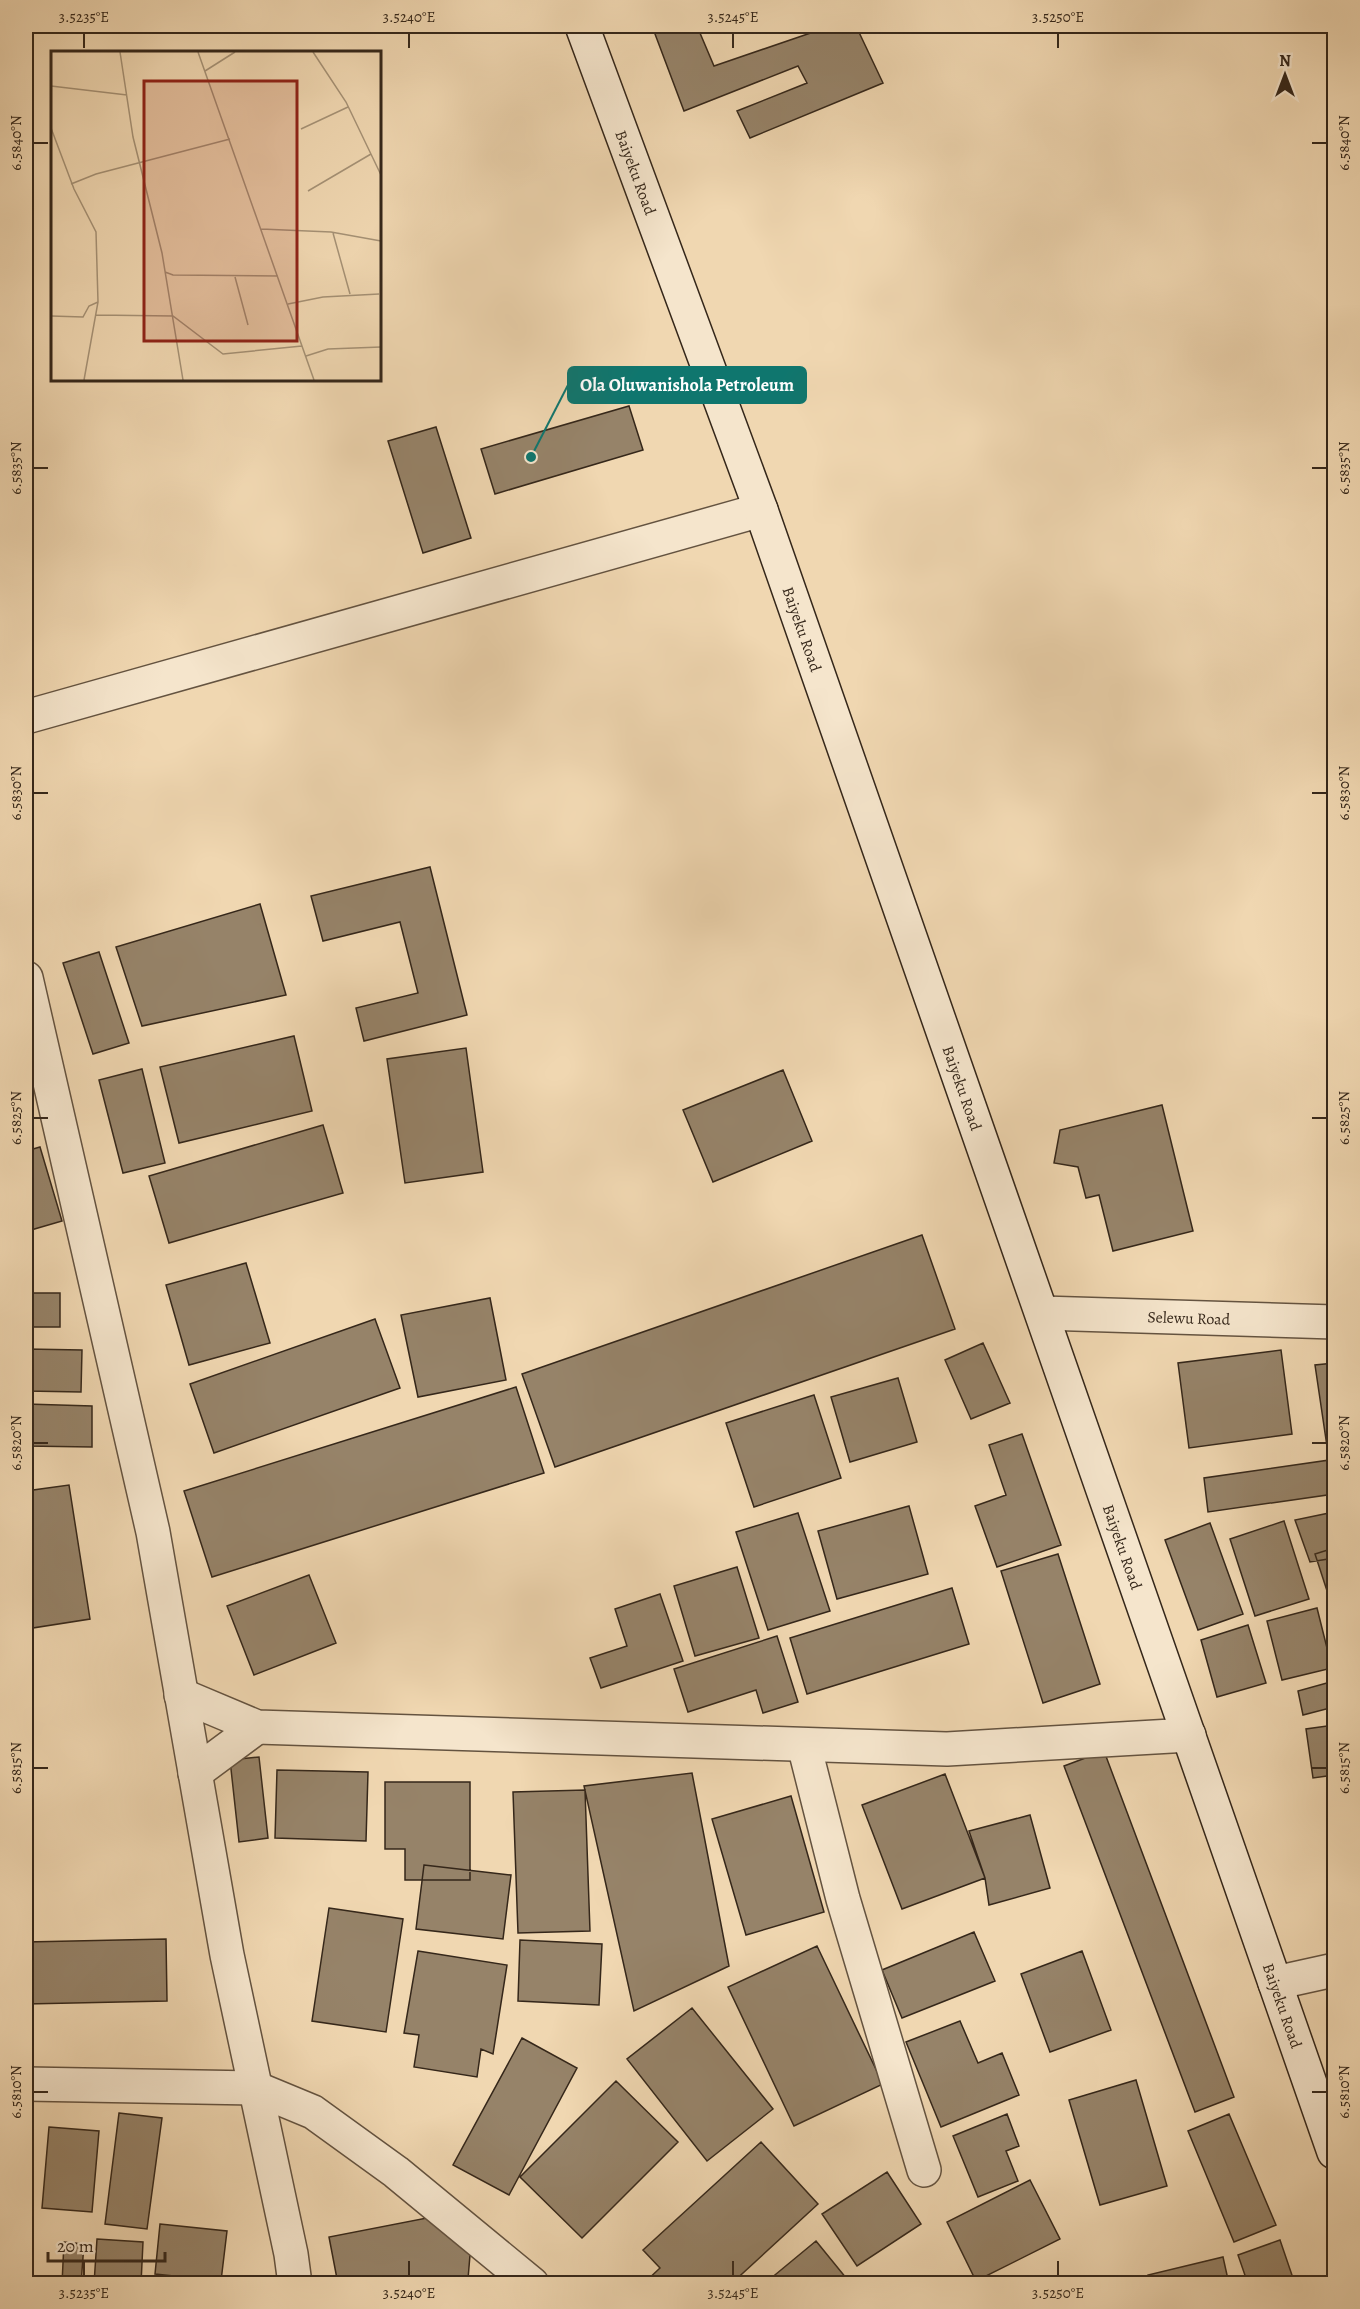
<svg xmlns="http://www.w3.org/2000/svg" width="1360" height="2309" font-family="Alegreya,serif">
	<rect width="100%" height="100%" fill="#f0d7b1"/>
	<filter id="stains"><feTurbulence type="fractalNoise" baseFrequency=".00333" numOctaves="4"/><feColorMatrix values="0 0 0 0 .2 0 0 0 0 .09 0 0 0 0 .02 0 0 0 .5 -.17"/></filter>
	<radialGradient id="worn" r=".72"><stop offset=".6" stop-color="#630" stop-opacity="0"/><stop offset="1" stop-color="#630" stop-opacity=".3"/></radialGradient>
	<!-- building -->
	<path fill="#968369" stroke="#35271a" stroke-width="1.5" d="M652,26H697L714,66L831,26H856L883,83L750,138L737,111L807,83L798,66L684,111Z
		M629,406L643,450L495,494L481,449Z
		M436,427L471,538L423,553L388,441Z
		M430,867L467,1015L364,1041L356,1008L418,993L400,922L323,941L311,896Z
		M260,904L286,995L142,1026L116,947Z
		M99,952L129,1043L93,1054L63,963Z
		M294,1036L312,1111L179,1143L160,1067Z
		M466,1048L483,1172L405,1183L387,1059Z
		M142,1069L165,1163L123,1173L99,1080Z
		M783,1070L812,1141L713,1182L683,1110Z
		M1162,1105L1193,1231L1113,1251L1099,1195L1086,1198L1078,1167L1054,1163L1060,1130Z
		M323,1125L343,1193L169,1243L149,1176Z
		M40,1147L62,1221L31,1230L26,1211V1151Z
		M922,1235L955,1329L555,1467L522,1374Z
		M246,1263L270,1343L189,1365L166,1285Z
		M26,1293H60V1327H26Z
		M490,1298L506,1380L418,1397L401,1315Z
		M375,1319L400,1388L214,1453L190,1384Z
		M983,1343L1010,1403L971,1419L945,1360Z
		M26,1349L82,1350L81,1392L26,1391Z
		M1281,1350L1292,1434L1189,1448L1178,1363Z
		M1334,1363V1494L1208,1512L1204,1478L1329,1460L1315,1365Z
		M898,1378L917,1442L850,1462L831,1397Z
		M516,1387L544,1473L212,1577L184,1491Z
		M814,1395L841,1478L754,1507L726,1423Z
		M26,1404L92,1406V1447L26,1446Z
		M1022,1434L1061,1545L997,1567L975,1506L1006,1495L989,1445Z
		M69,1485L90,1619L26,1629V1491Z
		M909,1506L928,1574L837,1599L818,1531Z
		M1334,1512V1558L1310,1562L1295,1520Z
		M798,1513L830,1611L768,1630L736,1532Z
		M1284,1521L1309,1599L1255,1616L1230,1539Z
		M1210,1523L1243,1614L1198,1630L1165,1540Z
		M1334,1548V1602L1331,1603L1315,1554Z
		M1058,1554L1100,1684L1043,1703L1001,1571Z
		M737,1567L759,1638L695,1656L674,1586Z
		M309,1575L336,1643L254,1675L227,1606Z
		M952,1588L969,1644L807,1694L790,1638Z
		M660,1594L683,1661L601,1688L590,1658L627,1646L615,1609Z
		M1317,1608L1332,1668L1282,1680L1267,1621Z
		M1248,1625L1266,1683L1217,1697L1201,1640Z
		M777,1636L798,1702L763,1713L756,1690L688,1712L674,1669Z
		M1334,1681V1707L1303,1715L1298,1691Z
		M1334,1725V1775L1313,1778L1306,1729Z
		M1104,1751L1234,2097L1195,2112L1064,1766Z
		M259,1757L268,1838L239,1842L230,1760Z
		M277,1770L368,1772L366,1841L275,1838Z
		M692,1773L729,1966L634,2011L584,1786Z
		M945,1774L985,1878L902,1909L862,1805Z
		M385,1782H470V1880H405V1849H385Z
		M585,1790L590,1931L518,1933L513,1792Z
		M791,1796L824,1912L746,1935L712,1819Z
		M1030,1815L1050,1888L989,1905L985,1878L969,1831Z
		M424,1865L511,1875L503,1939L416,1929Z
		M329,1908L403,1919L386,2032L312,2021Z
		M974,1932L995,1981L902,2018L882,1970Z
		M166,1939L167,2001L26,2004V1942Z
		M520,1940L602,1944L599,2005L518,2001Z
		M817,1946L883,2084L794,2126L728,1987Z
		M418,1951L507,1965L493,2054L481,2049L477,2077L414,2067L419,2035L404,2033Z
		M1082,1951L1111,2030L1050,2052L1021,1974Z
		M692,2008L773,2109L707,2161L627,2059Z
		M960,2021L978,2063L1002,2053L1019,2095L941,2127L906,2042Z
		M522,2038L577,2068L509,2195L453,2165Z
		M1136,2080L1167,2186L1100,2205L1069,2100Z
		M616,2081L678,2142L582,2238L520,2177Z
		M119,2113L162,2118L147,2229L105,2224Z
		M1007,2114L1019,2146L1006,2151L1018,2181L978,2197L953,2136Z
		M1229,2114L1276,2225L1234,2242L1188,2131Z
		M49,2127L99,2131L92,2212L42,2208Z
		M761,2142L818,2204L731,2284H643L660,2268L643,2250Z
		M887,2172L921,2224L857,2266L822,2214Z
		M1030,2180L1060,2239L976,2281L947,2222Z
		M437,2216L470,2255L468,2279L445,2284H338L329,2237Z
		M160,2224L227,2231L221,2281L155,2274Z
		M97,2239L143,2242L141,2284H94Z
		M1280,2240L1295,2284H1248L1238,2255Z
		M816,2241L851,2284H764Z
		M64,2242L84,2244L81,2284H62Z
		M1223,2257L1229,2284H1150L1148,2275Z"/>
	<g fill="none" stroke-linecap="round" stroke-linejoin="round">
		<defs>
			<g id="minor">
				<path d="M26,717L761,510"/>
				<path d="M26,978L153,1532L227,1955L291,2254L295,2284"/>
				<path id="s1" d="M1042,1313L1334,1322"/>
				<path d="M181,1695L257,1727L947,1749L1189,1735"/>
				<path d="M804,1745L843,1899L924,2170"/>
				<path d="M195,1773L257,1727"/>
				<path d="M1275,1983L1334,1970"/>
				<path d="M26,2084L255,2088L313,2112L396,2172L532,2284"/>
			</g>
			<g id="secondary">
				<path id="s2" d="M582,26L761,510L1334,2152"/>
			</g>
		</defs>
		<!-- minor casing -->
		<use href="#minor" stroke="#645340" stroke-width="36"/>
		<!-- secondary casing -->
		<use href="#secondary" stroke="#35271a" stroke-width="36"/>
		<!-- minor -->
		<use href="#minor" stroke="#f5e5cc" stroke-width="33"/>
		<!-- secondary -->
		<use href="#secondary" stroke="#f5e5cc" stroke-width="33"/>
	</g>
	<!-- ticks -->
	<path fill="none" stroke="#35271a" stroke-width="2" d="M84,33V48M409,33V48M733,33V48M1058,33V48M33,143H48M1312,143H1327M33,468H48M1312,468H1327M33,793H48M1312,793H1327M33,1118H48M1312,1118H1327M33,1443H48M1312,1443H1327M33,1768H48M1312,1768H1327M33,2092H48M1312,2092H1327M84,2261V2276M409,2261V2276M733,2261V2276M1058,2261V2276"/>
	<g text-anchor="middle" stroke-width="4.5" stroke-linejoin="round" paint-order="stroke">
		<!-- street labels -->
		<g font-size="16" fill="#35271a" stroke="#f5e5cc">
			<text dy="6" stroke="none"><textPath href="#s2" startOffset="156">Baiyeku Road</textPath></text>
			<text dy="6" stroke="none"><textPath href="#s2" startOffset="642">Baiyeku Road</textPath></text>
			<text dy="6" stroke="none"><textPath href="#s2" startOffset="1128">Baiyeku Road</textPath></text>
			<text dy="6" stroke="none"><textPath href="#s1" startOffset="147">Selewu Road</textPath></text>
			<text dy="6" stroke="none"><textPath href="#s2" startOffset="1614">Baiyeku Road</textPath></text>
			<text dy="6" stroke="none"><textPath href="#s2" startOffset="2100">Baiyeku Road</textPath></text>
		</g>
	</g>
	<!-- overview -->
	<g transform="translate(51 51)">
		<rect width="330" height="330" fill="#f0d7b1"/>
		<path fill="none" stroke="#a59175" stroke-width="1.5" d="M69,1L82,86L111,202L132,329M147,1L263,329M262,1L295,51L330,124M154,20L184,1M0,35L76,44M0,77L23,138L45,181L47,251L33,329M250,78L297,56M20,133L45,123L179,88M257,140L320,103M210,178L280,181L330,190M282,182L299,243M114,221L122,224L227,225M184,226L197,274M237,253L272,246L328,243M45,264L122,265L172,303L251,295M0,265L32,266L38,255L47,251M255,305L277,298L330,296"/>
		<path fill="#8f2418" fill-opacity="0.15" stroke="#8f2418" stroke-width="3" d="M93,30H246V290H93Z"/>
		<rect width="330" height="330" fill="none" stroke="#35271a" stroke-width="3"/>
	</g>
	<!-- callouts -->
	<path fill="none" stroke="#0f766e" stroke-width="2" d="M531 457L568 385"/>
	<circle fill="#0f766e" stroke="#f5e5cc" stroke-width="2" cx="531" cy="457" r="6"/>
	<rect fill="#0f766e" stroke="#0f766e" stroke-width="2" x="568" y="367" width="238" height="36" rx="6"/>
	<g font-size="18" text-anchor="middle" font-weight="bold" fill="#fff">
		<text x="687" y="391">Ola Oluwanishola Petroleum</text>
	</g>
	<!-- margin -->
	<rect width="1360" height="2309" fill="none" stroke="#f0d7b1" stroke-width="66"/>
	<!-- north arrow -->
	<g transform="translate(1285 75)" stroke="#f5e5cc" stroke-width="4.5" paint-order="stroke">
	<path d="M0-4.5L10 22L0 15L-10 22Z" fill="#35271a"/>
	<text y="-9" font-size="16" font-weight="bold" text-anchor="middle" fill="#35271a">N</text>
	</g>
	<!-- scale -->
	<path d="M48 2252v9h117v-9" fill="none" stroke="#35271a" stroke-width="3"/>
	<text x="57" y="2252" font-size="18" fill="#35271a" stroke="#f5e5cc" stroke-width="4.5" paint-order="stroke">20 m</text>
	<rect x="33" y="33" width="1294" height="2243" fill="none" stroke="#35271a" stroke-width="2"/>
	<g font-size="15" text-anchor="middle" fill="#35271a">
		<text x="84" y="22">3.5235°E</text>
		<text x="409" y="22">3.5240°E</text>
		<text x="733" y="22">3.5245°E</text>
		<text x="1058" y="22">3.5250°E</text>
		<text transform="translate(16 143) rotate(-90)" y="5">6.5840°N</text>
		<text transform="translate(1344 143) rotate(-90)" y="5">6.5840°N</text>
		<text transform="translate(16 468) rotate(-90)" y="5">6.5835°N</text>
		<text transform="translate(1344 468) rotate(-90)" y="5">6.5835°N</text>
		<text transform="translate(16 793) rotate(-90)" y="5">6.5830°N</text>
		<text transform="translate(1344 793) rotate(-90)" y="5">6.5830°N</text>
		<text transform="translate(16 1118) rotate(-90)" y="5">6.5825°N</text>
		<text transform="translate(1344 1118) rotate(-90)" y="5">6.5825°N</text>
		<text transform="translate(16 1443) rotate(-90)" y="5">6.5820°N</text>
		<text transform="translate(1344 1443) rotate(-90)" y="5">6.5820°N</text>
		<text transform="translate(16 1768) rotate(-90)" y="5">6.5815°N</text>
		<text transform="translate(1344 1768) rotate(-90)" y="5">6.5815°N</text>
		<text transform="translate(16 2092) rotate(-90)" y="5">6.5810°N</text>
		<text transform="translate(1344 2092) rotate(-90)" y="5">6.5810°N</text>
		<text x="84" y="2298">3.5235°E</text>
		<text x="409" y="2298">3.5240°E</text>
		<text x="733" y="2298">3.5245°E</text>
		<text x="1058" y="2298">3.5250°E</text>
	</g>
	<rect width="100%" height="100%" filter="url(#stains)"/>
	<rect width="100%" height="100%" fill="url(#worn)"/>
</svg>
